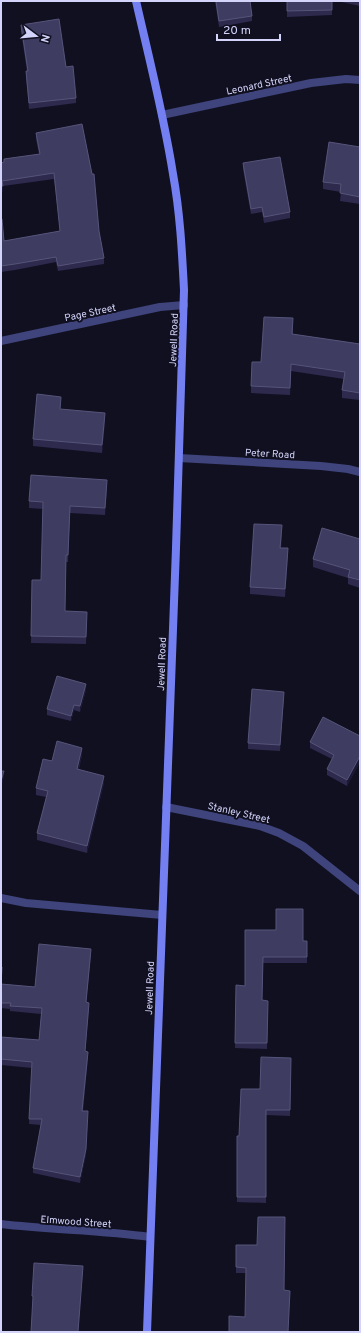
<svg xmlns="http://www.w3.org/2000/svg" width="361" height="1333" font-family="Overpass,sans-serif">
	<rect width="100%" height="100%" fill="#111021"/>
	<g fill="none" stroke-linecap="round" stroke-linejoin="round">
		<!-- street -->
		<path stroke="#3f447c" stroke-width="8" d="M162,115L311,83L346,79L360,80
			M1,341L160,307L184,305
			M179,458L321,466L348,469L360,472
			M166,807L260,826L279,833L303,846L360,891
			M1,898L26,903L162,915
			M1,1224C51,1230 101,1230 150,1237"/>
		<!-- secondary -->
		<path stroke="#7480f2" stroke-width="8" d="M136,1C149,58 164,116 173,174C180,212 182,251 184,290L176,548L147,1332"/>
	</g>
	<!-- wall -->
	<path fill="#2d2a4e" d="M215,1H250L252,16V21L219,27Z
		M287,1H332V15L287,17Z
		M337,1H360V6Z
		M21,25L66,67L76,98V103L29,109L26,77V71H27L21,31Z
		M36,133L99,231L104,258V264L58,271L56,262L15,270L1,272V219L4,241L60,231L54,179L3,186V191L1,192L4,159L39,154L36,139Z
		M360,147V204L340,201L341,192L323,189V182Z
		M243,163L290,212V218L264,223L262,212L251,214L243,169Z
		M293,325V334L360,344V400L342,398V390L344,379L291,371L290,395L251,393V386L261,362Z
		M61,405L60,409L105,421L102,453L33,446V439Z
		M107,487L105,515L70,513L68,562H66L65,611L87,612L86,644L31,643L32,580H41L43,509L29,508V501Z
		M282,533L281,548L288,556L285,597L250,594V587Z
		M360,539V588L348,584V578L313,567V559Z
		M86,690L80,712L74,710L71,721L47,715V709Z
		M284,697L280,751L248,749V743Z
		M360,736V762L347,786L327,775V769L332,759L310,748V742Z
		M82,755L79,769L104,783L87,853L37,840V833L46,797L36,795V788L52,761Z
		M245,930L303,941H307V963H263L262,1000L268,1001L267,1049L235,1048L236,985L245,986Z
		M91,955L86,1002L89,1008L85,1051L88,1057L83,1111L86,1154L80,1183L33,1173V1168L41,1125L29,1124L32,1068L1,1065V1037L39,1040L41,1014L10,1011V1009L1,1008V967L2,972L1,984L35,987Z
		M291,1058L290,1116L266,1115V1203L237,1202V1136H239L260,1089Z
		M236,1245L284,1290L245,1317L246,1273H236Z"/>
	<!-- shaded-wall -->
	<path fill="#1a1834" d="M1,186H3V191L1,192Z
		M105,413V421L102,453V445Z
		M107,480V487L105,515V508Z
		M288,548V556L285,597V589Z
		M86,684V690L80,712V706Z
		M284,692V697L280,751V745Z
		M74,705V710L71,721V716Z
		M82,748V755L77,776V769Z
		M360,756V762L347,786V780Z
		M4,771V777L1,787V781Z
		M104,776V783L87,853V846Z
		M91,949V955L86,1008V1002Z
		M89,1003V1008L85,1057V1051Z
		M88,1052V1057L82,1116V1111Z
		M88,1116L86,1154L80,1183V1177Z
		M83,1266V1272L78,1332Z"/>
	<!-- building -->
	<path fill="#3f3c61" stroke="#565479" d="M216,1H250L252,16L219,21Z
		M287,1H332V10L287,11Z
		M59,19L66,67L73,66L76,98L29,103L26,71H28L21,25Z
		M82,124L92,174H94L99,231L104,258L58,266L56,257L15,264L1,266V219H2L4,241L60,231L54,173L2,181L3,186H1V163L4,162V159L40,154L36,133Z
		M329,142L360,147V197L340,193L341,184L323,182Z
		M280,157L290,212L264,217L262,207L251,209L243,163Z
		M264,317L293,318L292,334L360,344V393L342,390L345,372L291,364L290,388L251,386L252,362H261Z
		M37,394L61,397L60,409L105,413L102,445L33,439Z
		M31,475L107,480L105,508L70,506L68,555H66L65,611L87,612L86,637L31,636L32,580H41L43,502L29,501Z
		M254,524L282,525L280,548H288L285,589L250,587Z
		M322,528L360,539V580L348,577L350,570L313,559Z
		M57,676L86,684L80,706L74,705L71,716L47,709Z
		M252,689L284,692L280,745L248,743Z
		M323,717L360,736V756L347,780L327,769L334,755L310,742Z
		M57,741L82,748L77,769L104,776L87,846L37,833L48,791L36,788L43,759L52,761Z
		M1,771H4L1,781Z
		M276,909H303V941H307V957H263L262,1000L268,1001L267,1043H235L236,985L245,986V930H276Z
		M39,944L91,949L86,1002L89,1003L85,1051L88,1052L82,1111H88L86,1149L80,1177L33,1168L42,1119H29L32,1062L1,1059V1037L39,1040L42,1008L10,1006L11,1003H1V984L35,987Z
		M1,967H2L1,984Z
		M261,1057L291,1058L290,1110H266V1197H237V1136H239L241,1089H260Z
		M258,1217H285L284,1290L290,1291L288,1332H229V1316L245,1317L246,1268L236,1267V1245H257Z
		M34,1263L83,1266L78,1332H31L33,1296H32Z"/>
	<g text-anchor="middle" stroke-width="4" stroke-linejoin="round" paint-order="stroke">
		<!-- street labels -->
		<g font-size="10" fill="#d4d4fb" stroke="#111021">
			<text transform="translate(259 84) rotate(-12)" y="4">Leonard Street</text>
			<text transform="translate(90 312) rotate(-12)" y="4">Page Street</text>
			<text transform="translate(173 340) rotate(-88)" y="4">Jewell Road</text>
			<text transform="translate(270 453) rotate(3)" y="4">Peter Road</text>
			<text transform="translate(161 664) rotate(-88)" y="4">Jewell Road</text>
			<text transform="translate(239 812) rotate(13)" y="4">Stanley Street</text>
			<text transform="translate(149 988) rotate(-88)" y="4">Jewell Road</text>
			<text transform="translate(76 1221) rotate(4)" y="4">Elmwood Street</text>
		</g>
	</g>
	<!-- border -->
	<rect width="361" height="1333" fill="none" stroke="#d4d4fb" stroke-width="4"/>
	<!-- north arrow -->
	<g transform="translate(36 36) rotate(106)" stroke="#111021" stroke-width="3" paint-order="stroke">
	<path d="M0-3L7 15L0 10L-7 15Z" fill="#d4d4fb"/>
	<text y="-6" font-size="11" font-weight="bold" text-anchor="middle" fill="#d4d4fb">N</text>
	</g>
	<!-- scale -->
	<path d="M217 34v6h63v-6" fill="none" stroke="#d4d4fb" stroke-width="2"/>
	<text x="223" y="34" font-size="12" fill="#d4d4fb" stroke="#111021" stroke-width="3" paint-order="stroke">20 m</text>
</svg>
